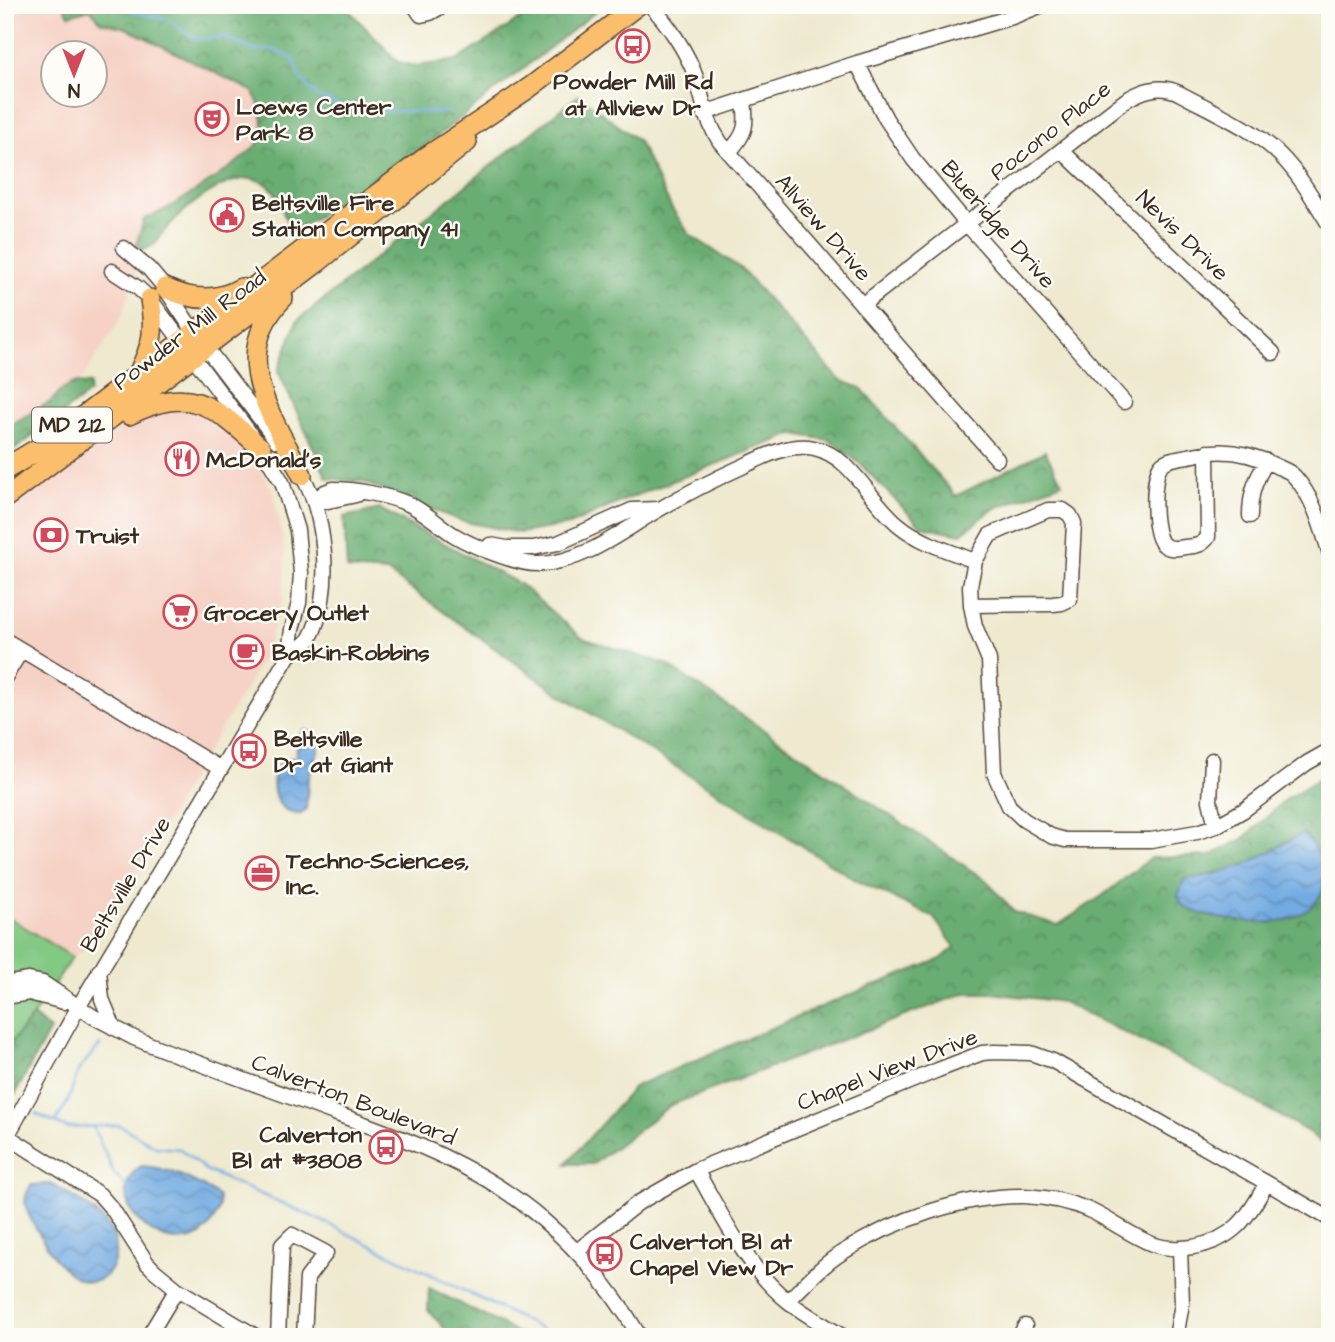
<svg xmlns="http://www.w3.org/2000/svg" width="1335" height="1342" font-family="'Architects Daughter',sans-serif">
	<defs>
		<pattern id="forest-crowns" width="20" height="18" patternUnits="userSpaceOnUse" patternTransform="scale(1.75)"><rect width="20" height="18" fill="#69ad72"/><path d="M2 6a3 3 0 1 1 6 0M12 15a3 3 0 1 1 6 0" fill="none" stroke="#588d5d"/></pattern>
		<pattern id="water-waves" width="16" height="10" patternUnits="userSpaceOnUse" patternTransform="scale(1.75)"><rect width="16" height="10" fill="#72abe2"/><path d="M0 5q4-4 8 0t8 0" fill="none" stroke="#5f8bb7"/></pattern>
	</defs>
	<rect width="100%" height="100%" fill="#fdfcf7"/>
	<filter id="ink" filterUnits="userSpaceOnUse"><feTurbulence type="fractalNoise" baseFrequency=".0143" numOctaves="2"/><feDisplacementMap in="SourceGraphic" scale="14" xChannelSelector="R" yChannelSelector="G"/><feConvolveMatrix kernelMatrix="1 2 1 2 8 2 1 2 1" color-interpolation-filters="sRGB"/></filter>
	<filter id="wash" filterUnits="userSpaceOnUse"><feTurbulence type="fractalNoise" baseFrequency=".00686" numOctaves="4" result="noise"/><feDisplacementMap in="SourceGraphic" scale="28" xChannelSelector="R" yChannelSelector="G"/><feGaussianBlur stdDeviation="1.57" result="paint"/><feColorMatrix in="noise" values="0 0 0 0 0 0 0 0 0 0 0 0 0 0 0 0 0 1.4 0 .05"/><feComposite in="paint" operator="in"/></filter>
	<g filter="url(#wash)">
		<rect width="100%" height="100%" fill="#eee9cf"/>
		<!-- built -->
		<path fill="#f6d1c5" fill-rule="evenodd" d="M5,5H204L329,55L273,151L192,201L146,245L121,318L71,396L5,438ZM52,52H94V94H52Z
			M180,405L223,421L248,451L273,491L285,552L283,600L265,653L246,688L196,769L153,846L85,950L72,957L5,915V509L134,418Z"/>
		<!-- green -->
		<path fill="#82c984" stroke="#5e7a51" stroke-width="2" d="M5,915L72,957L33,1016L5,1050Z"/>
		<!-- forest -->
		<path fill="url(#forest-crowns)" stroke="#526c48" stroke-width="2" d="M63,5H344L398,62L416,66L458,60L541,5H604L421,149L295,231C280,220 284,198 269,186C238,160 180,211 161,235C158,237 158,241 155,244C152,247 144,248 140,250L136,246L144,219C164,214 255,155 261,138C266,121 261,105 252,91L126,28L101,22L90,9L69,15Z
			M579,95L638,141L671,207L689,234L740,268L840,380L861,388L956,496L1045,451L1062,483L995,508L961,534L921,526L859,463L829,440L793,434L627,499L569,525L520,533L461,521L363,482L327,478L278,371L297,321Z
			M74,383L90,384L89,393L5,457V428L50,402L64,388Z
			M380,509L520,584L582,638L666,664L987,881L1014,912L1058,925L1102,896L1151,858L1210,856L1243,839L1286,799L1330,772V923L1322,930L1330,969V1151L1310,1133L1191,1066L1063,1002L993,993H965L671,1105L593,1164H566L635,1086L842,998L941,959L955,947L933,917L856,880L558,693L387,572L347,569L344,517Z
			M33,1016L50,1030L15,1094L5,1095V1050Z
			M429,1288L526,1337H452L428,1310Z"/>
		<!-- water -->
		<path fill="url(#water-waves)" stroke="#566a80" stroke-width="2" d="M304,730L316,734L319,748L308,781L306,809L301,814C274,815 265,779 282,761L296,757C298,746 295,738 304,730Z
			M1303,833C1333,865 1335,904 1287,920C1268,927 1199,919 1183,905C1181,904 1179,898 1178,896L1184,879C1235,874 1260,858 1303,833Z
			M141,1166C167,1167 197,1181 218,1196C221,1208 217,1215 210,1225C179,1271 91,1203 141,1166Z
			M51,1184C70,1194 99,1211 111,1230C124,1251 110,1290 81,1280C60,1272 46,1246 36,1228C27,1212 19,1201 32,1185Z"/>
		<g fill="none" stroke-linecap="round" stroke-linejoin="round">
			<!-- stream -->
			<path stroke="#72abe2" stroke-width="2.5" d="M124,5L132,11L165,19L197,39L224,37L254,51L272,49L294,59L299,77L317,96L348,110L449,112
				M36,1114L67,1128L119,1125L156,1147L180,1149L207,1171L316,1218L558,1337
				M55,1123L68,1101L79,1069L100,1045
				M93,1127L114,1173L126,1186"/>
		</g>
	</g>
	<g filter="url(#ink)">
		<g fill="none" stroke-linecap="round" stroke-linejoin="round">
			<defs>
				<path id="minor" d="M414,5L421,15L430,13L444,5
					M650,5C667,22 687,52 695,75C704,100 704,118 720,142L997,459
					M857,63L886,119L913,159L966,223L1124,402
					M704,113L857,63L1012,17L1042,5
					M1062,151L1273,353
					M729,152C747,133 747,125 744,100
					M124,248L149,269L165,288L194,332L277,441
					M112,271L138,288L150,299L261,448L282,482L297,530L301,573L299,603L292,629L289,655
					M862,305L1126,100C1143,90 1160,84 1179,93C1212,111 1253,128 1280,155C1300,175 1315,202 1330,226
					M1207,452L1208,537C1202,546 1195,546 1185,547C1177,548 1170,550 1164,545C1152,537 1151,474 1162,464C1170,457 1188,457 1198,454C1225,448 1251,453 1276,466C1282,469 1290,471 1294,476C1314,498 1321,526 1330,554
					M314,501L325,492L333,489C354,489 386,495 406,503C424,510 438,525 454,535C472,546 518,565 539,564C583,563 622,531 658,510C687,493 717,478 748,464C767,455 791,443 814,448C852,456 870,502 899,525C921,543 949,551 975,561
					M314,501H328L356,495
					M1250,516C1250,494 1255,480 1267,461
					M490,545L507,548H533L558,543L632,510L658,509
					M971,605L1053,604L1062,603L1070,599L1074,523L1070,515L1063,510H1048L990,535L975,561L970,586L971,605L975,626L989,660L994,773L1009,806L1024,820L1051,836L1065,840H1151L1197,832L1216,826L1244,810L1307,763L1330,750
					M5,640L221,769
					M5,677L21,651
					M1212,760L1210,801L1216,826
					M99,971L102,999L114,1028
					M5,984L29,980L43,983L94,1017L134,1038C200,1065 267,1088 334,1113C407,1139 482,1167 542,1219C581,1252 614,1293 640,1337
					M5,997L29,993L64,1002
					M7,1136L100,1195L113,1210L147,1263L155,1271L177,1289L257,1337
					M5,1140L79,1006L289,655C296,650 306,645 310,638C334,594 327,508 297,468
					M696,1170C722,1215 747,1269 789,1302C806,1315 825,1326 844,1337
					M577,1251L638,1203L696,1170L938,1070L982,1053L994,1052L1031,1053L1053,1061L1330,1219
					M788,1301C805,1284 822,1265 843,1252C894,1220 964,1195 1024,1196C1045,1197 1071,1202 1091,1211C1112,1221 1130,1235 1152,1244C1165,1249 1179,1249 1193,1247C1233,1240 1248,1218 1266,1184
					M148,1337L177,1289
					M278,1337L282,1245L292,1235L326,1253L307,1278L304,1337
					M1019,1337L1025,1326
					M1176,1337L1182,1304L1180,1249"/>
				<path id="major" d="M165,288C190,300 216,303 241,288
					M283,298C226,356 273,417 302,475
					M139,372C153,342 155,333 150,299
					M129,415C192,383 214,407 261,448
					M34,453L426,157L529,88L638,5
					M5,498L318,262L467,142"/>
				<path id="highway" d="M5,469L47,444"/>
			</defs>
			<!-- minor casing -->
			<use href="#minor" stroke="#564739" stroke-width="17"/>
			<!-- major casing -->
			<use href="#major" stroke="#564739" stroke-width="22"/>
			<!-- highway casing -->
			<use href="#highway" stroke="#564739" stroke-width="24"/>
			<!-- minor -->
			<use href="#minor" stroke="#fff" stroke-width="14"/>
			<!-- major -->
			<use href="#major" stroke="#fabe6d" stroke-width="19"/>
			<!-- highway -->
			<use href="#highway" stroke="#fabe6d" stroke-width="21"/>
		</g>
	</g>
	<!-- icons -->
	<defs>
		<symbol id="bus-ring" viewBox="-11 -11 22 22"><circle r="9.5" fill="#fdfcf7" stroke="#d1495b" stroke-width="1.5"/><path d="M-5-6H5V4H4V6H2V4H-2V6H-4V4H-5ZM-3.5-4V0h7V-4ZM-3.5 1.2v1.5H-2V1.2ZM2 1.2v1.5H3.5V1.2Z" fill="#d1495b"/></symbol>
		<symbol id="theatre-ring" viewBox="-11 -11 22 22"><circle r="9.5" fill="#fdfcf7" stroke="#d1495b" stroke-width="1.5"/><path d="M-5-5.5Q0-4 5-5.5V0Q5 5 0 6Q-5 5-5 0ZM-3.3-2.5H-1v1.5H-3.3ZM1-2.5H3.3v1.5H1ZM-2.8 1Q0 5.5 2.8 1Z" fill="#d1495b"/></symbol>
		<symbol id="civic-ring" viewBox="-11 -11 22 22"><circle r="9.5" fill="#fdfcf7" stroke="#d1495b" stroke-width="1.5"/><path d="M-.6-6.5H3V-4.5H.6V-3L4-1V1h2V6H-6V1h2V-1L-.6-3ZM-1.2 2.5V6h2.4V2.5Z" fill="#d1495b"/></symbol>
		<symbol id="restaurant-ring" viewBox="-11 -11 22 22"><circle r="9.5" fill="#fdfcf7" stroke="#d1495b" stroke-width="1.5"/><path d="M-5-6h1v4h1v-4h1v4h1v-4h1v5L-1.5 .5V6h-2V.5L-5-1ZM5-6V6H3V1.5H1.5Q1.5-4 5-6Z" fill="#d1495b"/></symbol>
		<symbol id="bank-ring" viewBox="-11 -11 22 22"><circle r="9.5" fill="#fdfcf7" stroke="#d1495b" stroke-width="1.5"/><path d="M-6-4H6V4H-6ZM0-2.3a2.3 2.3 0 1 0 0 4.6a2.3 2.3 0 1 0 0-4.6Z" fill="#d1495b"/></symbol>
		<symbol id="supermarket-ring" viewBox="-11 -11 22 22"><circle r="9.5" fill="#fdfcf7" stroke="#d1495b" stroke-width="1.5"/><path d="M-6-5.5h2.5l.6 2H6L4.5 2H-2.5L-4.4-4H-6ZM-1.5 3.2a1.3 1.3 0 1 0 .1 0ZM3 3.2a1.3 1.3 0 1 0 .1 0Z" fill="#d1495b"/></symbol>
		<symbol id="cafe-ring" viewBox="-11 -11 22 22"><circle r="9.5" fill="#fdfcf7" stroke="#d1495b" stroke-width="1.5"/><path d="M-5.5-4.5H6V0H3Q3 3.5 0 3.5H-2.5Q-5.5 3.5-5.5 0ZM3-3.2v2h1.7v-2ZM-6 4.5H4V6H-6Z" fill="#d1495b"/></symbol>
		<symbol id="office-ring" viewBox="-11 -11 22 22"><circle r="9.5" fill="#fdfcf7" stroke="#d1495b" stroke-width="1.5"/><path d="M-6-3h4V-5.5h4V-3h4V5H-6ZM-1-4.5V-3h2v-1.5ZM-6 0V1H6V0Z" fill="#d1495b"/></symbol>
	</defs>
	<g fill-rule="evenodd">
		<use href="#bus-ring" x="614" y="27" width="38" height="38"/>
		<use href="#theatre-ring" x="193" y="100" width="38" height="38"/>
		<use href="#civic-ring" x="208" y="196" width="38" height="38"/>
		<use href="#restaurant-ring" x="163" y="440" width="38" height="38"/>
		<use href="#bank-ring" x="32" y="516" width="38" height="38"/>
		<use href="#supermarket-ring" x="161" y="593" width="38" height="38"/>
		<use href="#cafe-ring" x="228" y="633" width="38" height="38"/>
		<use href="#bus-ring" x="230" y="732" width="38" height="38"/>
		<use href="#office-ring" x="243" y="854" width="38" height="38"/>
		<use href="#bus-ring" x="367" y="1128" width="38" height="38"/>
		<use href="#bus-ring" x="586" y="1235" width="38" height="38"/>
	</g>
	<g text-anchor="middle" stroke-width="5" stroke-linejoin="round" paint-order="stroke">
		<!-- shield labels -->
		<rect fill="#fdfcf7" stroke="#75695f" stroke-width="2" x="32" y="407.5" width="80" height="35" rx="5"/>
		<g font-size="21" font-weight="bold" fill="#3b2a1e">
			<text x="72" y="432">MD 212</text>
		</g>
		<!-- poi labels -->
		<g font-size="23" font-weight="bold" fill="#3b2a1e" stroke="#fdfcf7" text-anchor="start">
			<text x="633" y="89" text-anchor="middle">Powder Mill Rd<tspan x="633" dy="26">at Allview Dr</tspan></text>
			<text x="236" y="114">Loews Center<tspan x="236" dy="26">Park 8</tspan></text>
			<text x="252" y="210">Beltsville Fire<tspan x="252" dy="26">Station Company 41</tspan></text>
			<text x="206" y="467">McDonald's</text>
			<text x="76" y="543">Truist</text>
			<text x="204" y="620">Grocery Outlet</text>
			<text x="272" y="660">Baskin-Robbins</text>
			<text x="274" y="746">Beltsville<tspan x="274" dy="26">Dr at Giant</tspan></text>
			<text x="286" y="868">Techno-Sciences,<tspan x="286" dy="26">Inc.</tspan></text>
			<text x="362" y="1142" text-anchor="end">Calverton<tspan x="362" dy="26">Bl at #3808</tspan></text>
			<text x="630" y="1249">Calverton Bl at<tspan x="630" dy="26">Chapel View Dr</tspan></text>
		</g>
		<!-- street labels -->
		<g font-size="23" fill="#3b2a1e" stroke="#fdfcf7">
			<text transform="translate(1050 130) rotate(-38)" y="8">Pocono Place</text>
			<text transform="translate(999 224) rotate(49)" y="8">Blueridge Drive</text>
			<text transform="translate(824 227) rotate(49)" y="8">Allview Drive</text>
			<text transform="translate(1183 235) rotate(44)" y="8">Nevis Drive</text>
			<text transform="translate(189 329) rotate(-37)" y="8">Powder Mill Road</text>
			<text transform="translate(125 884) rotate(-59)" y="8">Beltsville Drive</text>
			<text transform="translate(887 1069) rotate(-21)" y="8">Chapel View Drive</text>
			<text transform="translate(354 1099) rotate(21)" y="8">Calverton Boulevard</text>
		</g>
	</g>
	<!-- margin -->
	<rect width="1335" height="1342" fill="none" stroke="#fdfcf7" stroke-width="28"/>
	<!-- north arrow -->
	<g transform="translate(74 74) rotate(180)"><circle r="33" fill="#fdfcf7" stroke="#afa8a0" stroke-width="2"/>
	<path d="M0-5L12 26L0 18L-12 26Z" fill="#d1495b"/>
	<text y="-10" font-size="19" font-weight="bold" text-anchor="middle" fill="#3b2a1e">N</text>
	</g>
</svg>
